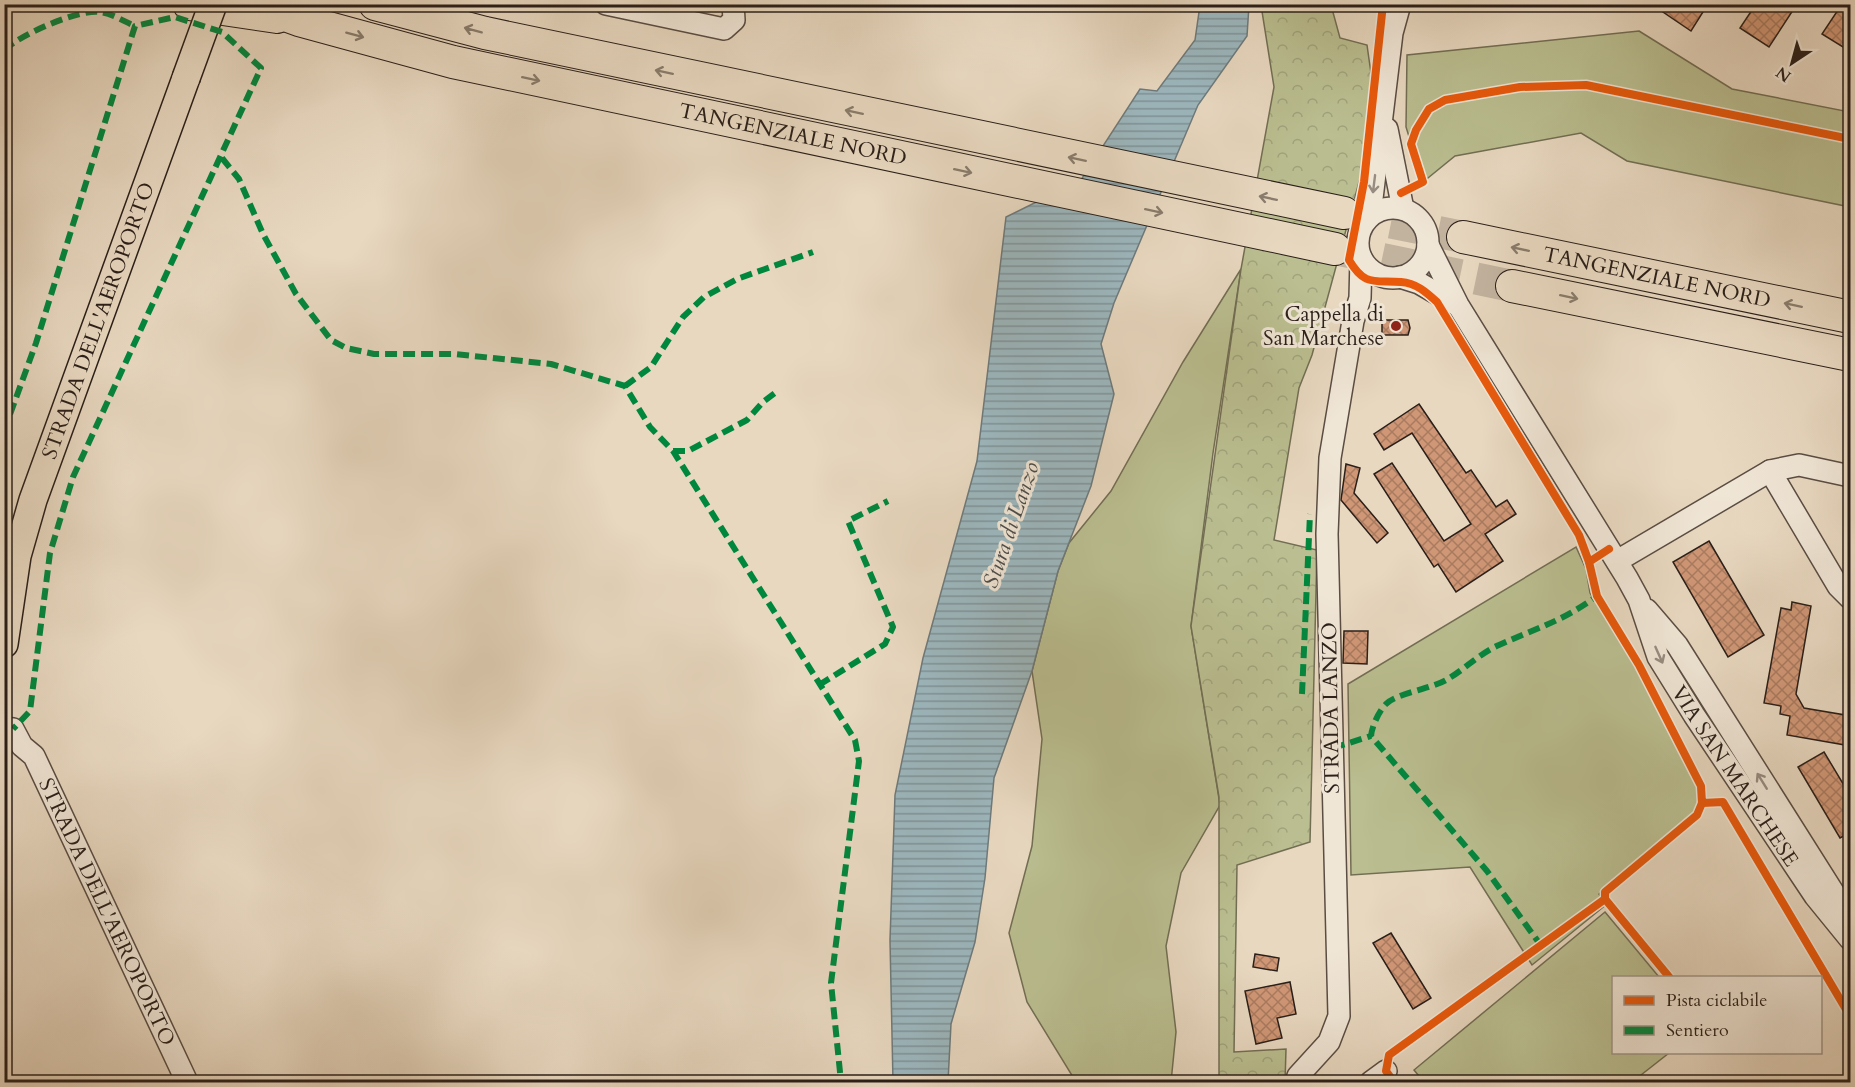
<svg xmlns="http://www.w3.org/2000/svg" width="1855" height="1087" viewBox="0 0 1855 1087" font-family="Cardo,serif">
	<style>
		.grass { fill: #babe90; stroke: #726e54; stroke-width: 1.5 }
		.forest { fill: url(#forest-crowns); stroke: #726e54; stroke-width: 1.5 }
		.water { fill: url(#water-rules); stroke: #6e7a7c; stroke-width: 1.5 }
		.building { fill: url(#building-cross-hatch); stroke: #2a1f19; stroke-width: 1.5 }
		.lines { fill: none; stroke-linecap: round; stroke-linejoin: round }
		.highway-tunnel { stroke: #c2b39f; stroke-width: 32; stroke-dasharray: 32 16; stroke-linecap: butt }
		.minor-casing { stroke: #5a4d43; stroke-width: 24 }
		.major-casing { stroke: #2a1f19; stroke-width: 30 }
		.highway-casing { stroke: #2a1f19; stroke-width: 34 }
		.minor { stroke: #f0e6d6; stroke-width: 21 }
		.major { stroke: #e8d8c0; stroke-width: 27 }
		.highway { stroke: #e8d8c0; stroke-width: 32 }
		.major-bridge-casing { stroke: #2a1f19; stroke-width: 30; stroke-linecap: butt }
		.major-bridge { stroke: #e8d8c0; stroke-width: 27 }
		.quiet { stroke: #00873e; stroke-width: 6; stroke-dasharray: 12 6; stroke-linecap: butt }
		.cycleway-casing { stroke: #f0e6d6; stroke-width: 11 }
		.cycleway { stroke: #e8590c; stroke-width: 8 }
		.oneway { stroke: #897c6c }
		.oneway2 { stroke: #978c81 }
		.poi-dot { fill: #8f2418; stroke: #f0e6d6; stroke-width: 2 }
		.labels { text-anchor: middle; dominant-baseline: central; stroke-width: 6; stroke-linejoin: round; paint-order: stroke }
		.street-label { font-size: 21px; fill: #2a1f19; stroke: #f0e6d6 }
		.poi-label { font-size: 21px; fill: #2a1f19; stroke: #f0e6d6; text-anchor: end }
		.water-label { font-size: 22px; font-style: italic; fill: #4c4d4b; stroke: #f0e6d6 }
	</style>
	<defs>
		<pattern id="forest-crowns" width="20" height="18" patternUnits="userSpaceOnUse" patternTransform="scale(1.5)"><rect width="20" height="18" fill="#babe90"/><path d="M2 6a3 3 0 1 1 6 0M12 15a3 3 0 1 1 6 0" fill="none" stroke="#a0a37c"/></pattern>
		<pattern id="water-rules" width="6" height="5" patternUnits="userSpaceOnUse" patternTransform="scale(1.5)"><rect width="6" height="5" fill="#9cb7be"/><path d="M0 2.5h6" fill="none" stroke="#7f949a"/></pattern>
		<pattern id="building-cross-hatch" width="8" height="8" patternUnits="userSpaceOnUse" patternTransform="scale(1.5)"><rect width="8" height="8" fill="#d09776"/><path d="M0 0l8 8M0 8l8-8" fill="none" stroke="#a97b60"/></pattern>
	</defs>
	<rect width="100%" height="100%" fill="#e8d8c0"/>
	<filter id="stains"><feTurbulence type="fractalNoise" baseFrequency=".00333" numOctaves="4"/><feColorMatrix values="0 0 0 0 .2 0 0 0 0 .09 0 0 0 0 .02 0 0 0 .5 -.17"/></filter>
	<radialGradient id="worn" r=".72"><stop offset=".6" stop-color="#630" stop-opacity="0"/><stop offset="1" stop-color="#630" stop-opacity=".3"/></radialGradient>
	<g class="grass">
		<polygon points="1639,31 1732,89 1850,112 1850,207 1627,161 1581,133 1455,156 1423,182 1406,127 1407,55"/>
		<polygon points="1241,269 1213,453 1191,626 1220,805 1181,873 1166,946 1176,1032 1171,1082 1076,1082 1027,1002 1009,933 1032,846 1042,739 1032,671 1058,571 1069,543 1111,491 1183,362"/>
		<polygon points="1576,547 1586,569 1590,593 1634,665 1697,786 1698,801 1695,812 1599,894 1607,904 1532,965 1470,867 1351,875 1348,684"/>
		<polygon points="1605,912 1659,977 1614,978 1614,1052 1669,1053 1632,1082 1424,1082 1414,1070"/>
	</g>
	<polygon class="forest" points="1261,5 1331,5 1340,38 1367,45 1377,116 1312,355 1299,388 1274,540 1317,550 1310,842 1237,865 1234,1052 1286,1049 1285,1082 1219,1082 1219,797 1191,626 1241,269 1274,87"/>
	<polygon class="water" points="1200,5 1249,5 1247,36 1198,105 1114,303 1101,344 1114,394 1091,486 1058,571 1032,671 994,778 985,878 975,942 951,1024 948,1082 893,1082 890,940 895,795 923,658 977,461 1006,217 1081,180 1140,89 1157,91 1195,40"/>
	<g class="building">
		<polygon points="1668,4 1708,4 1691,31 1663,12"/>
		<polygon points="1756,4 1797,4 1769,47 1740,28"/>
		<polygon points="1842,4 1851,4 1851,52 1822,34"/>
		<polygon points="1382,320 1408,320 1410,328 1408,335 1382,335"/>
		<polygon points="1419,404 1466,473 1471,470 1496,507 1507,500 1516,514 1485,534 1503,561 1456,592 1438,564 1434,567 1374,474 1392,463 1444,541 1471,524 1412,433 1384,450 1374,434"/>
		<polygon points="1346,464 1360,468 1354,493 1388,533 1377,543 1341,500"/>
		<polygon points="1709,541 1764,635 1728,657 1673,562"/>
		<polygon points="1792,602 1811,606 1796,694 1804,708 1851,716 1851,746 1787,735 1790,716 1780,714 1781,706 1764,703 1781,608 1791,610"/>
		<polygon points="1344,631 1368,631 1367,664 1343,663"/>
		<polygon points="1824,752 1851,797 1851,832 1840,838 1798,767"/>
		<polygon points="1391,933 1431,998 1413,1009 1373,943"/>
		<polygon points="1255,954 1279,958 1277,971 1253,967"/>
		<polygon points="1290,982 1296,1014 1277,1018 1282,1038 1256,1044 1245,991"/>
	</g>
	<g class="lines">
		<g class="highway-tunnel">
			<polyline points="1344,213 1463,237"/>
			<polyline points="1335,249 1512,286"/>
		</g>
		<defs>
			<g id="minor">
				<polyline points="606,4 724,29 734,20 733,4"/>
				<polyline points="1387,129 1403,209"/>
				<circle cx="1393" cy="243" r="35"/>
				<polyline points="1370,215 1392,33 1400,4"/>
				<path id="s1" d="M1428,245l30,60 169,273 12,22 19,57 36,58 121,181 35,43"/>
				<polyline points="1400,277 1419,283 1457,305"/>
				<polyline points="1770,471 1838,586 1850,598"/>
				<polyline points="1617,561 1770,471 1799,465 1850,476"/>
				<polyline points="1647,610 1677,645 1847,914"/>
				<path id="s2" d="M4,728l9,1 9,17 12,10 153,326"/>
				<polyline points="1296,1082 1298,1076 1329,1042 1339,1016 1327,534 1330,458 1353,321 1360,298 1361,258"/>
				<polyline points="1371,1082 1386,1071"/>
			</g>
			<g id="major">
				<path id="s3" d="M4,644l13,-88 16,-56 153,-422"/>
			</g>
			<g id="highway">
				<polyline points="189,4 277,17"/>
				<path id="s4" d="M255,4l44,16 154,42 882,187"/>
				<polyline points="375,4 485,33 1344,213"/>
				<path id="s5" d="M1463,237l387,80"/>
				<polyline points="1512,286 1850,355"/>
			</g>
		</defs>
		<use href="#minor" class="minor-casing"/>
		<use href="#major" class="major-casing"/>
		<use href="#highway" class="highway-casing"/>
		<use href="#minor" class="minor"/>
		<use href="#major" class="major"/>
		<use href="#highway" class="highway"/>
		<defs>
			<polyline id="major-bridge" points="186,78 213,4"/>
		</defs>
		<use href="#major-bridge" class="major-bridge-casing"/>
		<use href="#major-bridge" class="major-bridge"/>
		<g class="quiet">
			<path d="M4,50c16,-15 74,-41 96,-38 11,1 25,10 35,14"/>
			<polyline points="222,158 239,179 263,234 296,294 331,340 346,348 374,354 454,354 551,364 625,386 650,427 673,451 855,740 859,761 831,983 841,1082"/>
			<polyline points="625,386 651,367 683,317 704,297 737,279 813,252"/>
			<polyline points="4,431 36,343 135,26 175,17 222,32 261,68 73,477 50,553 30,711 13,729"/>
			<polyline points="673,451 688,451 747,420 763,402 779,390"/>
			<polyline points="4,642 5,642"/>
			<polyline points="819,685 885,644 893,627 848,521 888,501"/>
			<polyline points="1302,694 1310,514"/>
			<polyline points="1333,748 1371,736"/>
			<path d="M1542,947l-55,-76 -116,-135c1,-10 8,-25 15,-32 9,-10 44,-15 60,-24 18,-10 34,-27 53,-35 40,-18 62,-23 98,-49"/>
		</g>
		<defs>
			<g id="cycleway">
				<path d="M1383,4l-19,178 -15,78c16,27 25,20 52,22 15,1 25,10 36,20l142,233 10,27"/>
				<polyline points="1401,193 1423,182 1411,144 1416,130 1429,109 1445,100 1520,87 1586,85 1850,139"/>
				<polyline points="1609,549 1589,562 1597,596 1639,665 1701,786 1702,803 1723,802 1850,1016"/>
				<polyline points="1605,899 1605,892 1697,815 1702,803"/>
				<polyline points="1394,1082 1386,1071 1389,1055 1605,899 1670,978"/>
			</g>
		</defs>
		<use href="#cycleway" class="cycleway-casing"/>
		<use href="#cycleway" class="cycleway"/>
	</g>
	<defs><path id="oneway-shaft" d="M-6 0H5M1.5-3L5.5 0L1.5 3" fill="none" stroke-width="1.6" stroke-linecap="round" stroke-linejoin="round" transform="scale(1.5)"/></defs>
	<g class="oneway">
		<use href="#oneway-shaft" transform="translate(473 30) rotate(-165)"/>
		<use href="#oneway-shaft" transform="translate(355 35) rotate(15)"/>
		<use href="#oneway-shaft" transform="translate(664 72) rotate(-168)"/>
		<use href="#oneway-shaft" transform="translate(531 79) rotate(12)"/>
		<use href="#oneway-shaft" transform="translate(854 112) rotate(-168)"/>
		<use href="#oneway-shaft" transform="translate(1077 159) rotate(-168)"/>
		<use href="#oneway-shaft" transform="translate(963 171) rotate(12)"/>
		<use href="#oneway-shaft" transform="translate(1268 198) rotate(-168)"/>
		<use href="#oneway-shaft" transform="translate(1154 211) rotate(12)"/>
		<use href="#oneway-shaft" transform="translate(1520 249) rotate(-168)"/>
		<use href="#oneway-shaft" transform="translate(1569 297) rotate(12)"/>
		<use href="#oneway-shaft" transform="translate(1793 305) rotate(-168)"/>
	</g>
	<g class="oneway2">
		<use href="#oneway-shaft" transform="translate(1374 184) rotate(97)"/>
		<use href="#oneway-shaft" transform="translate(1659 655) rotate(66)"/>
		<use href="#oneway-shaft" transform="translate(1762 781) rotate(-122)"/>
	</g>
	<circle class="poi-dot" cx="1396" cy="326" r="6"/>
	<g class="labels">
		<g class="street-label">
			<text stroke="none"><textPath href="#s4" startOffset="554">TANGENZIALE NORD</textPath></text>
			<text stroke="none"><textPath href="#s5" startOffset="198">TANGENZIALE NORD</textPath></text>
			<text stroke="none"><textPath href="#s3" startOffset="338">STRADA DELL'AEROPORTO</textPath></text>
			<text transform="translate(1331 708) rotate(-91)">STRADA LANZO</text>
			<text stroke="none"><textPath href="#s1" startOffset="615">VIA SAN MARCHESE</textPath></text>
			<text stroke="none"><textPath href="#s2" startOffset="216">STRADA DELL'AEROPORTO</textPath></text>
		</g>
		<g class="poi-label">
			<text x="1384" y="314">Cappella di<tspan x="1384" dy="24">San Marchese</tspan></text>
		</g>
		<g class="water-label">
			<text transform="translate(1011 525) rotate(-71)">Stura di Lanzo</text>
		</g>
	</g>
	<rect width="1855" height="1087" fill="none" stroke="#e8d8c0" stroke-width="24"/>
	<rect x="6" y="6" width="1843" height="1075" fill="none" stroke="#2a1f19" stroke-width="3"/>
	<rect x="12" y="12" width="1831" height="1063" fill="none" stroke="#2a1f19" stroke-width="1.5"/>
	<rect x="1612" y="976" width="210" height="78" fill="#f0e6d6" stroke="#a1968a" stroke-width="1.5"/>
	<rect x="1624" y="996" width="30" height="9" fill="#e8590c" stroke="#a1968a" stroke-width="1.5"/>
	<text x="1666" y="1006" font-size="18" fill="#2a1f19">Pista ciclabile</text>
	<rect x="1624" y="1026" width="30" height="9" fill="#00873e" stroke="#a1968a" stroke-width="1.5"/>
	<text x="1666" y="1036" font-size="18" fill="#2a1f19">Sentiero</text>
	<g transform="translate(1792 63) rotate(216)" stroke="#f0e6d6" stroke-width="4.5" paint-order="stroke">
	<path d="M0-4.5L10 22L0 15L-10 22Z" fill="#2a1f19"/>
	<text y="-9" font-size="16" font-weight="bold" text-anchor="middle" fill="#2a1f19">N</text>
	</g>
	<rect width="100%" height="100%" filter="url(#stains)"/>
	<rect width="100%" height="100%" fill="url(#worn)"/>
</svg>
